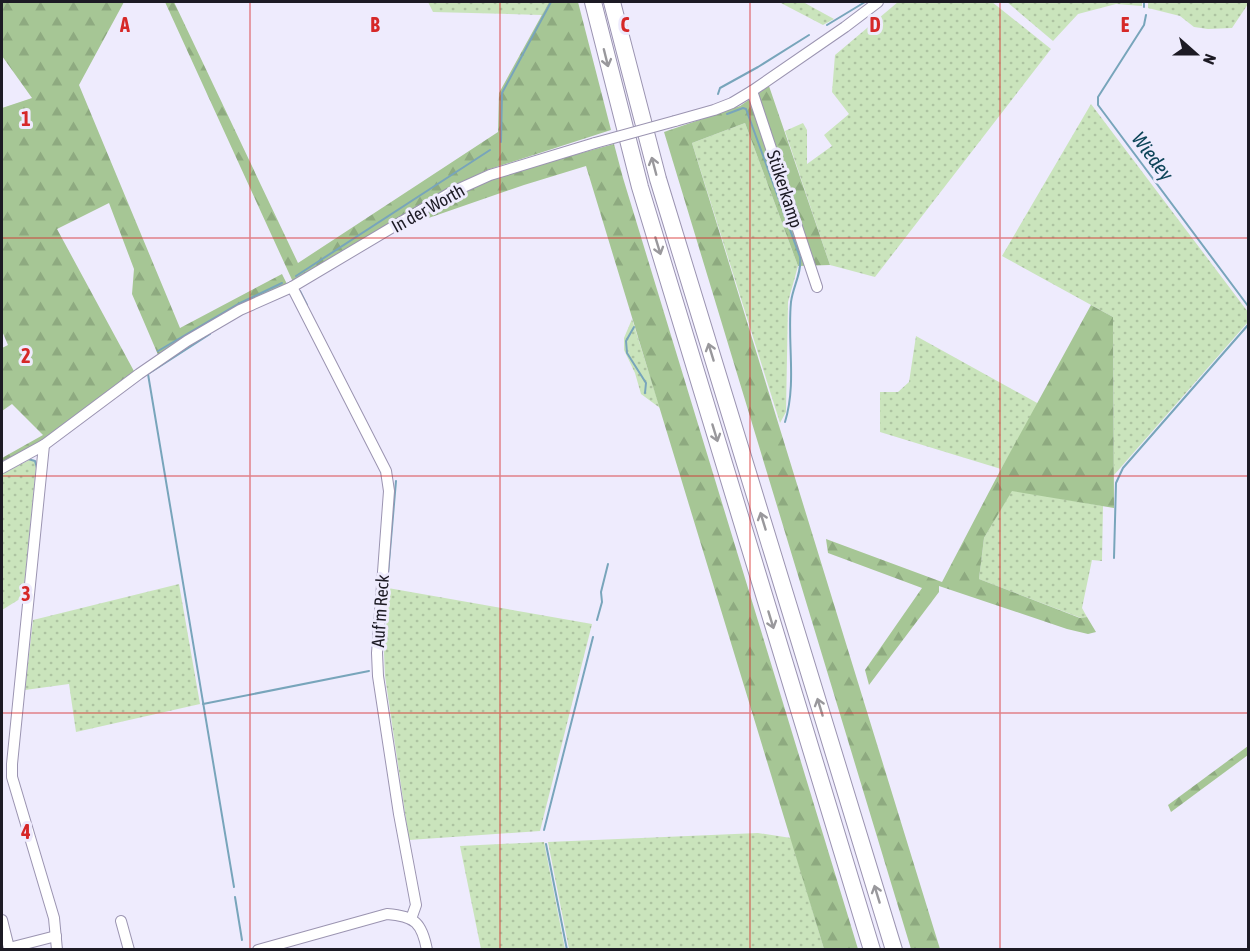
<svg xmlns="http://www.w3.org/2000/svg" width="1250" height="951" viewBox="0 0 1250 951" font-family="'Asap Condensed',sans-serif">
	<style>
		.grass { fill: url(#grass-dots) }
		.forest { fill: url(#forest-firs) }
		.lines { fill: none; stroke-linecap: round; stroke-linejoin: round }
		.stream { stroke: #78a5bb; stroke-width: 2 }
		.minor-casing { stroke: #9b94b1; stroke-width: 12 }
		.highway-casing { stroke: #9b94b1; stroke-width: 18 }
		.minor { stroke: #fff; stroke-width: 10 }
		.highway { stroke: #fff; stroke-width: 16 }
		.minor-bridge-casing { stroke: #9b94b1; stroke-width: 12; stroke-linecap: butt }
		.minor-bridge { stroke: #fff; stroke-width: 10 }
		.oneway { stroke: #99989c }
		.grid { fill: none; stroke: #d62828; stroke-width: 1.5; stroke-opacity: 0.55 }
		.labels { text-anchor: middle; dominant-baseline: central; stroke-width: 6; stroke-linejoin: round; paint-order: stroke }
		.street-label { font-size: 18px; fill: #1c1a24; stroke: #eeebfd }
		.water-label { font-size: 20px; font-style: italic; fill: #0d4559; stroke: #eeebfd }
		.grid-label { font-size: 20px; text-anchor: middle; font-weight: bold; fill: #d62828; stroke: #eeebfd; stroke-width: 6; stroke-linejoin: round; paint-order: stroke }
	</style>
	<defs>
		<pattern id="grass-dots" width="8" height="8" patternUnits="userSpaceOnUse" patternTransform="scale(1.5)"><rect width="8" height="8" fill="#cae4bc"/><path d="M2 2h.1M6 6h.1" fill="none" stroke="#adc3a1" stroke-width="1.8" stroke-linecap="round"/></pattern>
		<pattern id="forest-firs" width="22" height="20" patternUnits="userSpaceOnUse" patternTransform="scale(1.5)"><rect width="22" height="20" fill="#a6c695"/><path d="M5 1l3.5 6h-7zM16 11l3.5 6h-7z" fill="#8eaa80"/></pattern>
	</defs>
	<rect width="100%" height="100%" fill="#eeebfd"/>
	<g class="grass">
		<polygon points="428,2 549,2 542,15 433,12"/>
		<polygon points="779,2 803,2 834,19 823,25"/>
		<polygon points="898,2 992,2 1051,49 875,277 830,265 785,131 803,123 807,130 807,164 832,146 824,135 849,114 832,92 835,55"/>
		<polygon points="1007,2 1142,2 1142,6 1116,4 1078,14 1053,41"/>
		<polygon points="1148,2 1248,2 1248,4 1232,28 1208,29 1194,27 1180,16 1148,8"/>
		<polygon points="1091,104 1248,312 1248,322 1114,475 1113,317 1002,256"/>
		<polygon points="745,123 798,266 788,302 786,412 780,423 692,143"/>
		<polygon points="632,319 660,408 641,394 635,373 624,350 624,338"/>
		<polygon points="916,336 1039,404 1001,469 880,432 880,392 898,392 909,382"/>
		<polygon points="31,459 35,462 36,467 23,597 2,610 2,474"/>
		<polygon points="1012,490 1103,506 1102,561 1092,560 1082,608 1087,617 1081,618 979,579 984,538"/>
		<polygon points="179,584 200,704 76,732 69,684 25,690 33,620"/>
		<polygon points="388,588 592,624 540,831 409,840 385,676 384,653"/>
		<polygon points="758,833 791,838 824,949 569,949 548,842"/>
		<polygon points="544,842 565,949 481,949 460,846"/>
	</g>
	<g class="forest">
		<polygon points="2,2 124,2 79,85 180,328 282,274 287,284 159,357 132,294 134,269 109,203 57,229 135,373 46,439 2,465 2,458 43,435 12,404 2,411 2,348 8,345 2,331 2,108 32,98 2,56"/>
		<polygon points="165,2 174,2 298,263 498,132 499,93 549,2 578,2 611,130 487,170 448,190 293,282"/>
		<polygon points="769,86 830,265 798,266 745,123 692,143 940,949 911,949 664,132 740,106"/>
		<polygon points="614,144 623,178 858,949 824,949 586,166 524,185 417,222 415,218 452,197 490,178"/>
		<polygon points="1091,305 1113,317 1114,508 1012,491 984,538 979,579 1080,618 1087,617 1096,632 1088,634 1067,629 939,586 939,592 869,685 865,670 922,588 828,553 826,539 942,582 1001,469"/>
		<polygon points="1248,746 1248,755 1171,812 1168,805"/>
	</g>
	<g class="lines">
		<g class="stream">
			<polyline points="1144,2 1144,7"/>
			<polyline points="1146,15 1144,25 1098,97 1098,105 1248,306"/>
			<polyline points="827,25 865,2"/>
			<polyline points="718,94 720,88 758,67 809,35"/>
			<path d="M727,114l16,-6 3,1 54,148c2,16 -7,29 -9,45 -4,40 6,81 -6,120"/>
			<polyline points="501,142 502,93 551,2"/>
			<polyline points="296,276 490,150"/>
			<polyline points="300,291 307,305"/>
			<polyline points="634,327 626,341 627,353 646,383 645,393"/>
			<polyline points="210,334 148,374 234,887"/>
			<polyline points="158,351 238,304 282,283"/>
			<polyline points="28,459 35,461 37,468"/>
			<polyline points="1114,558 1116,483 1123,468 1248,325"/>
			<polyline points="388,574 396,481"/>
			<polyline points="597,620 602,602 601,592 608,564"/>
			<polyline points="203,704 369,671"/>
			<polyline points="544,830 593,637"/>
			<polyline points="546,844 567,950"/>
			<polyline points="235,897 242,940"/>
		</g>
		<defs>
			<g id="minor">
				<polyline points="752,91 817,287"/>
				<polyline points="675,121 714,110 732,103 752,91 845,27 878,2"/>
				<polyline points="292,287 386,471 389,491 377,653 378,676 399,814 416,905 411,919"/>
				<polyline points="44,445 12,764 12,777 54,918 57,950"/>
				<polyline points="2,468 44,445 139,374 187,341 240,310 292,287 450,193 490,175 595,143"/>
				<polyline points="2,920 9,948 56,936"/>
				<polyline points="121,921 129,950"/>
				<path d="M258,950l129,-36c28,2 35,9 40,36"/>
			</g>
			<g id="highway">
				<polyline points="593,2 640,187 872,950"/>
				<polyline points="612,2 658,179 894,950"/>
			</g>
		</defs>
		<use href="#minor" class="minor-casing"/>
		<use href="#highway" class="highway-casing"/>
		<use href="#minor" class="minor"/>
		<use href="#highway" class="highway"/>
		<defs>
			<polyline id="minor-bridge" points="595,143 675,121"/>
		</defs>
		<use href="#minor-bridge" class="minor-bridge-casing"/>
		<use href="#minor-bridge" class="minor-bridge"/>
	</g>
	<defs><path id="oneway-shaft" d="M-6 0H5M1.5-3L5.5 0L1.5 3" fill="none" stroke-width="1.6" stroke-linecap="round" stroke-linejoin="round" transform="scale(1.5)"/></defs>
	<g class="oneway">
		<use href="#oneway-shaft" transform="translate(606 58) rotate(76)"/>
		<use href="#oneway-shaft" transform="translate(654 166) rotate(-105)"/>
		<use href="#oneway-shaft" transform="translate(658 246) rotate(73)"/>
		<use href="#oneway-shaft" transform="translate(711 352) rotate(-107)"/>
		<use href="#oneway-shaft" transform="translate(715 433) rotate(73)"/>
		<use href="#oneway-shaft" transform="translate(763 521) rotate(-107)"/>
		<use href="#oneway-shaft" transform="translate(771 620) rotate(73)"/>
		<use href="#oneway-shaft" transform="translate(820 707) rotate(-107)"/>
		<use href="#oneway-shaft" transform="translate(877 894) rotate(-107)"/>
	</g>
	<path class="grid" d="M250,2v948M500,2v948M750,2v948M1000,2v948M2,238h1246M2,476h1246M2,713h1246"/>
	<g class="labels">
		<g class="street-label">
			<text transform="translate(785 189) rotate(72)">Stükerkamp</text>
			<text transform="translate(428 208) rotate(-29)">In der Worth</text>
			<text transform="translate(380 611) rotate(-86)">Auf'm Reck</text>
		</g>
		<g class="water-label">
			<text transform="translate(1153 156) rotate(53)">Wiedey</text>
		</g>
	</g>
	<g class="grid-label">
		<text x="125" y="32">A</text>
		<text x="375" y="32">B</text>
		<text x="625" y="32">C</text>
		<text x="875" y="32">D</text>
		<text x="1125" y="32">E</text>
		<text x="26" y="126">1</text>
		<text x="26" y="363">2</text>
		<text x="26" y="601">3</text>
		<text x="26" y="839">4</text>
	</g>
	<rect width="1250" height="951" fill="none" stroke="#1c1a24" stroke-width="6"/>
	<g transform="translate(1196 54) rotate(111)" stroke="#eeebfd" stroke-width="4.5" paint-order="stroke">
	<path d="M0-4.5L10 22L0 15L-10 22Z" fill="#1c1a24"/>
	<text y="-9" font-size="16" font-weight="bold" text-anchor="middle" fill="#1c1a24">N</text>
	</g>
</svg>
